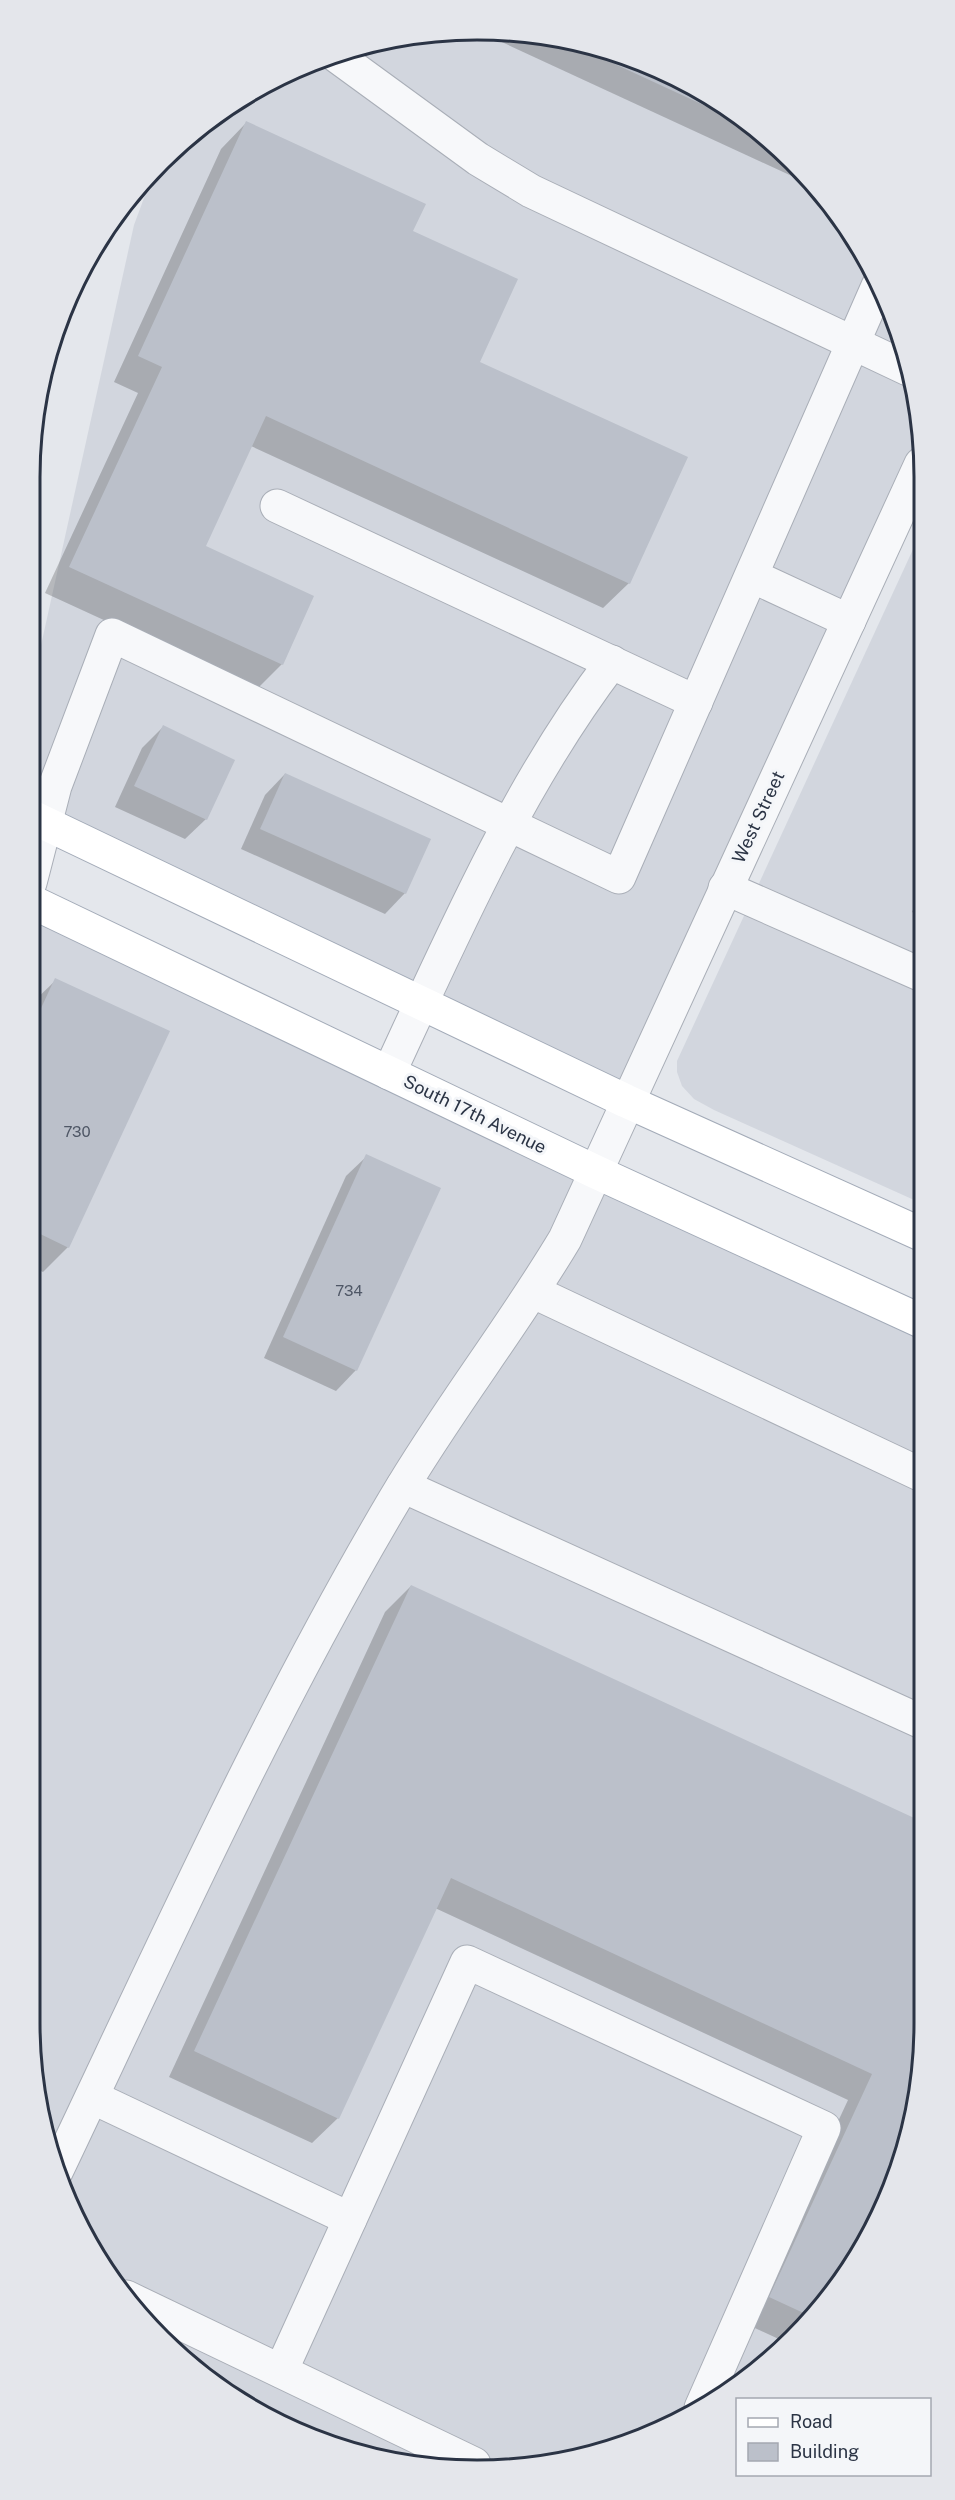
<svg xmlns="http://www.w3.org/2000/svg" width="955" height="2500" viewBox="0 0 955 2500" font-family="'Public Sans',sans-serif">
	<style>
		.built { fill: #d2d6de }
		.shadow { fill: #0003 }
		.building { fill: #bbc0ca }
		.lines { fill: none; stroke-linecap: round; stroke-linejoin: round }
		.minor-casing { stroke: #a9aeb7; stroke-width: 35 }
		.major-casing { stroke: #a3abb8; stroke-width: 35 }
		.minor { stroke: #f7f8fa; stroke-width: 33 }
		.major { stroke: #fff; stroke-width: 33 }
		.labels { text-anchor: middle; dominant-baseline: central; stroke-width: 6; stroke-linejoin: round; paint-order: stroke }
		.number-label { font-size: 15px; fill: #4f5766 }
		.street-label { font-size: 18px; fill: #2b3445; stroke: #f4f6f9 }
		.rim { fill: none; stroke: #2b3445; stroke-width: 3 }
	</style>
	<rect width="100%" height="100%" fill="#e4e7ec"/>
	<g class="built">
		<polygon points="507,31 594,45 726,105 814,183 891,306 921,419 921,463 626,1101 30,816 30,695 134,225 154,171 183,141 254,90 334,54 419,34"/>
		<polygon points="921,532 923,1204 714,1110 694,1099 682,1086 677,1072 677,1061"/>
		<polygon points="30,901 923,1322 925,2022 833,2295 726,2395 649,2436 565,2461 419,2466 334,2446 254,2410 141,2317 90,2246 54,2167 30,2022"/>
	</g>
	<g class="shadow">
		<polygon points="507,31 594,45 726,105 810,179 807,183 480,32"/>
		<polygon points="246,123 411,232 478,363 629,583 603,608 251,446 204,547 312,597 282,664 256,690 45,593 138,393 114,382 221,149"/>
		<polygon points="163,727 206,819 185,839 115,807 142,748"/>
		<polygon points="285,774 405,893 385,914 241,849 265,795"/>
		<polygon points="922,890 922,917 912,912"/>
		<polygon points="56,980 68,1247 43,1272 30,1266 30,1005"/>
		<polygon points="367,1156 356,1370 336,1391 264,1358 346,1176"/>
		<polygon points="411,1586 925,2023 833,2295 783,2341 744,2323 848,2100 435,1908 338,2118 312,2143 169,2077 385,1612"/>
	</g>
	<g class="building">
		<polygon points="565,41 594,45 726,105 749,126"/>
		<polygon points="246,121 426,204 413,231 518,279 480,362 688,457 630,584 266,416 206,546 314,596 283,665 69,567 162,367 138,356"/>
		<polygon points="163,725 235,760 207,820 134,786"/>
		<polygon points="285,773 431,839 406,894 260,829"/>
		<polygon points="55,978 170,1031 69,1248 30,1229 30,1032"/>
		<polygon points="366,1154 441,1188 357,1371 283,1337"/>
		<polygon points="411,1585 925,1823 925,2023 910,2139 879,2221 833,2295 810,2316 769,2297 872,2074 451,1878 339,2119 194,2051"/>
	</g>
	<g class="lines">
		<defs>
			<g id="minor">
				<polyline points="334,54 478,159 531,191 908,369"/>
				<polyline points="277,506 696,702"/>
				<polyline points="752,576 849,621"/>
				<polyline points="30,883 55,786 112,635 619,877 878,286"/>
				<polyline points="725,888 922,975"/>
				<path d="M389,1073c65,-140 129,-288 223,-411"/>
				<polyline points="534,1292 924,1476"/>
				<polyline points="403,1486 924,1723"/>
				<polyline points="92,2097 350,2219"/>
				<path d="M56,2172c108,-227 211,-457 339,-673 52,-89 117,-171 170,-260l356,-775"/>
				<polyline points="126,2297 474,2464"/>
				<polyline points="281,2371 467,1962 824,2128 701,2408"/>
			</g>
			<g id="major">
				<polyline points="30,816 626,1101 923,1235"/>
				<polyline points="30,901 596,1172 923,1322"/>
			</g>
		</defs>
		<use href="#minor" class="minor-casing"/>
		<use href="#major" class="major-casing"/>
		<use href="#minor" class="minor"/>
		<use href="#major" class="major"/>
	</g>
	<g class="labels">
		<g class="number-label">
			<text x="77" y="1131">730</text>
			<text x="349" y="1290">734</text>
		</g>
		<g class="street-label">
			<text transform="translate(758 817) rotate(-65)">West Street</text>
			<text transform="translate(475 1114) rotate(26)">South 17th Avenue</text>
		</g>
	</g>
	<path d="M0 0H955V2500H0ZM477 40H477A437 437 0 0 1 914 477V2023A437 437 0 0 1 477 2460H477A437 437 0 0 1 40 2023V477A437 437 0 0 1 477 40Z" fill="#e4e6eb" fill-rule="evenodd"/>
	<path class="rim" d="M477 40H477A437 437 0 0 1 914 477V2023A437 437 0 0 1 477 2460H477A437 437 0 0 1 40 2023V477A437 437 0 0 1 477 40Z"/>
	<rect x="736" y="2398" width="195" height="78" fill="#f4f6f9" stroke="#a4a8b1" stroke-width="1.5"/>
	<rect x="748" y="2418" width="30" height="9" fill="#ffffff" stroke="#a4a8b1" stroke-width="1.5"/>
	<text x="790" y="2428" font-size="18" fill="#2b3445">Road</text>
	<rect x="748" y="2443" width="30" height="18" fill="#bbc0ca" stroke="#a4a8b1" stroke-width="1.5"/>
	<text x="790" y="2458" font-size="18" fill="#2b3445">Building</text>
</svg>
